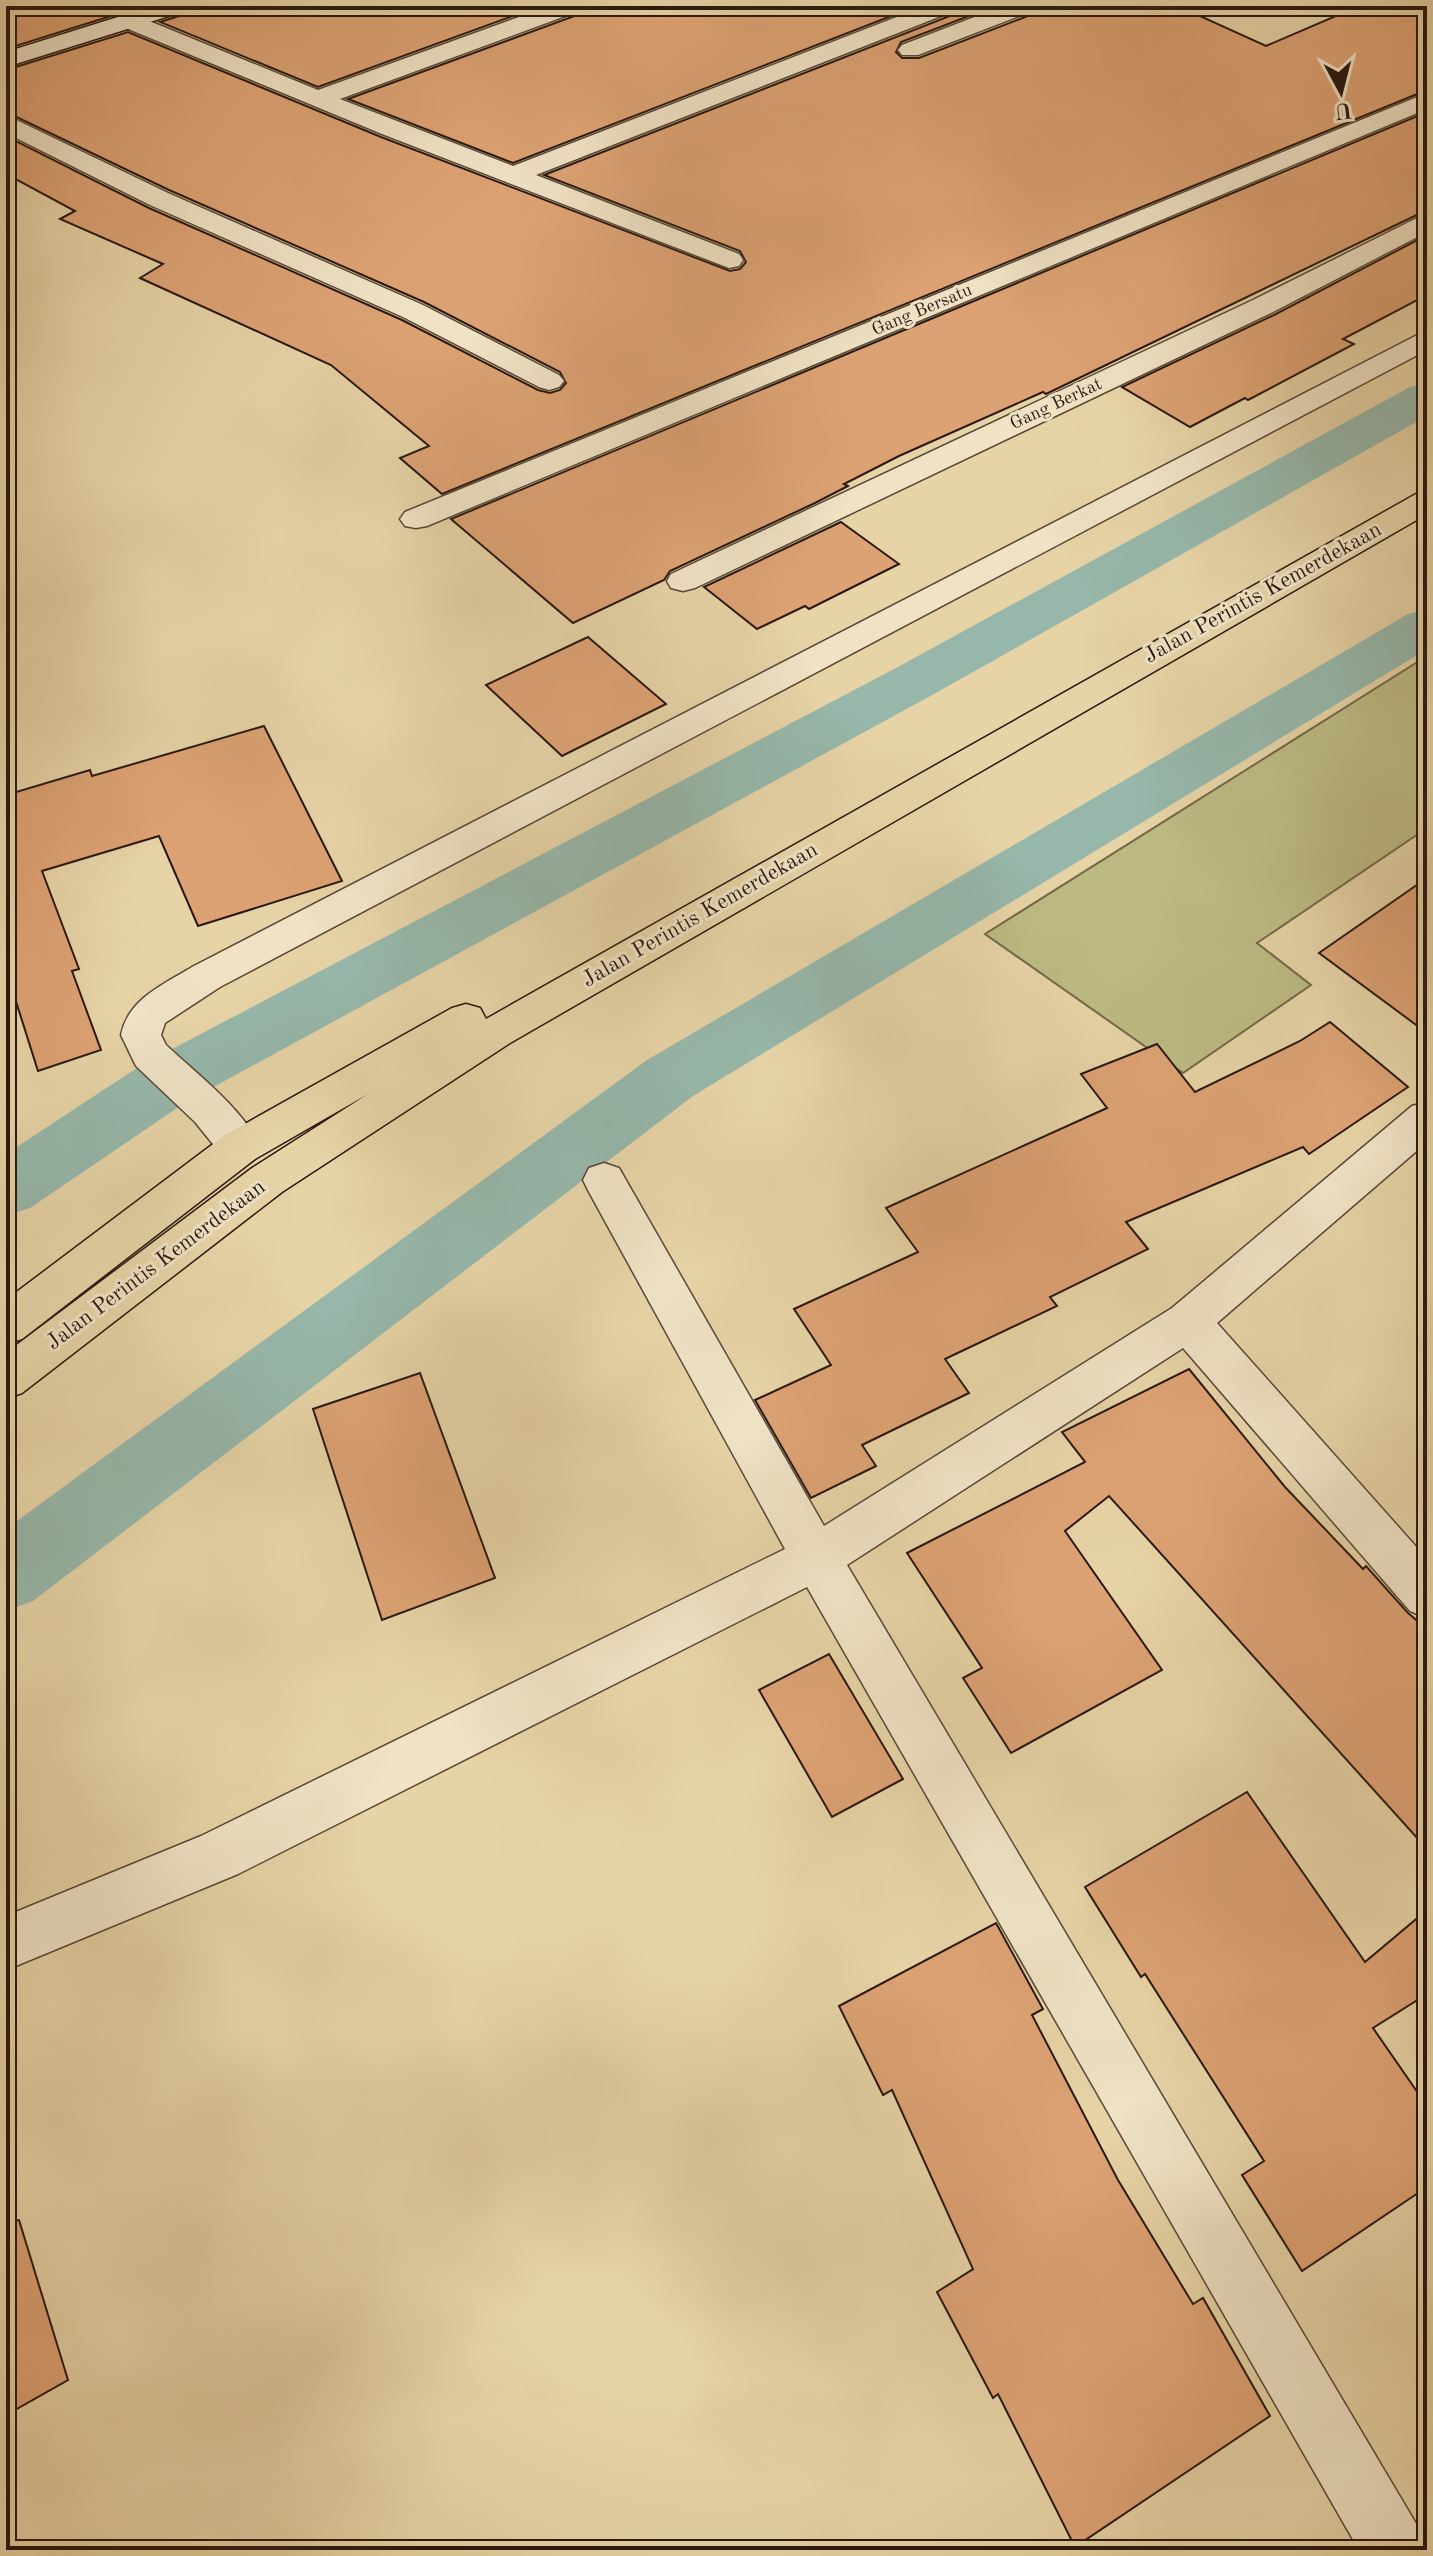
<svg xmlns="http://www.w3.org/2000/svg" width="1433" height="2556" viewBox="0 0 1433 2556" font-family="'Old Standard TT',serif">
	<style>
		.green { fill: #bcba82; stroke: #726949; stroke-width: 2 }
		.lines { fill: none; stroke-linecap: round; stroke-linejoin: round }
		.canal { fill: #96b7aa; fill-rule: evenodd }
		.building { fill: #dda274; stroke: #291810; stroke-width: 2 }
		.street-casing { stroke: #584736; stroke-width: 3 }
		.secondary-casing { stroke: #291810; stroke-width: 3 }
		.highway-casing { stroke: #291810; stroke-width: 3 }
		.street { fill: #efe2c5; fill-rule: evenodd }
		.secondary { fill: #efe2c5; fill-rule: evenodd }
		.highway { fill: #e6d3a6; fill-rule: evenodd }
		.labels { text-anchor: middle; dominant-baseline: central; stroke-width: 6; stroke-linejoin: round; paint-order: stroke }
		.far-street-label { font-size: 18px; fill: #291810; stroke: #efe2c5 }
		.street-label { font-size: 22px; fill: #291810; stroke: #efe2c5 }
	</style>
	<rect width="100%" height="100%" fill="#e6d3a6"/>
	<filter id="stains"><feTurbulence type="fractalNoise" baseFrequency=".0025" numOctaves="4"/><feColorMatrix values="0 0 0 0 .2 0 0 0 0 .09 0 0 0 0 .02 0 0 0 .5 -.17"/></filter>
	<radialGradient id="worn" r=".72"><stop offset=".6" stop-color="#630" stop-opacity="0"/><stop offset="1" stop-color="#630" stop-opacity=".3"/></radialGradient>
	<polygon class="green" points="1427,656 1427,828 1257,943 1311,985 1183,1073 985,934"/>
	<g class="lines">
		<g class="canal">
			<polygon points="1427,383 1427,416 934,694 186,1102 30,1208 6,1216 6,1154 140,1066 896,668 1410,387"/>
			<polygon points="1427,609 1427,649 693,1096 33,1601 6,1611 6,1529 647,1060 1408,614"/>
		</g>
	</g>
	<g class="building">
		<polygon points="6,6 143,6 6,49"/>
		<polygon points="192,6 540,6 318,87 160,22 186,14"/>
		<polygon points="586,6 917,6 513,163 348,99 580,14"/>
		<polygon points="961,6 995,6 901,42 896,52 902,58 919,58 1033,14 1039,6 1178,6 1266,46 1359,6 1427,6 1427,90 442,494 400,458 429,446 331,365 140,278 163,264 60,219 75,211 6,174 6,136 149,208 402,320 538,390 550,393 560,390 566,383 560,372 424,302 169,190 6,112 6,70 128,32 381,137 730,271 740,269 746,262 740,251 544,175 955,14"/>
		<polygon points="1427,112 1427,210 1046,394 1043,392 899,456 844,484 848,486 815,503 670,571 664,580 573,623 451,519"/>
		<polygon points="1427,235 1427,295 1343,339 1354,344 1248,400 1245,398 1190,427 1122,387 1274,315"/>
		<polygon points="841,522 899,564 809,609 805,606 757,629 704,587"/>
		<polygon points="588,637 666,704 562,756 486,685"/>
		<polygon points="264,726 342,881 198,926 159,836 42,871 79,969 72,971 101,1050 38,1071 6,970 6,790 12,789 13,793 90,770 92,776"/>
		<polygon points="1427,878 1427,1033 1319,953"/>
		<polygon points="1330,1022 1408,1087 1309,1154 1303,1147 1126,1222 1148,1249 1050,1297 1057,1306 945,1359 969,1393 862,1445 876,1466 811,1498 755,1400 831,1365 794,1309 918,1252 886,1208 1107,1108 1081,1074 1157,1044 1195,1092 1300,1041"/>
		<polygon points="1189,1369 1285,1487 1363,1569 1366,1566 1408,1613 1427,1629 1427,1849 1109,1496 1065,1531 1162,1670 1011,1753 963,1678 982,1668 907,1553 1085,1462 1062,1432"/>
		<polygon points="420,1373 495,1578 382,1620 313,1409"/>
		<polygon points="829,1654 903,1779 832,1817 759,1690"/>
		<polygon points="1247,1792 1365,1962 1427,1910 1427,1994 1373,2028 1427,2106 1427,2187 1302,2271 1242,2175 1264,2161 1145,1974 1141,1977 1085,1887"/>
		<polygon points="996,1923 1043,2009 1032,2015 1118,2180 1193,2304 1203,2298 1270,2416 1075,2547 998,2394 993,2398 937,2292 973,2269 892,2090 883,2095 839,2006"/>
		<polygon points="19,2220 68,2380 6,2415 6,2222"/>
	</g>
	<g class="lines">
		<defs>
			<g id="street">
				<polygon points="549,6 583,6 579,11 340,99 513,166 925,6 958,6 954,11 536,175 739,254 743,260 739,266 729,268 382,134 121,26 117,21 121,16 137,16 318,90"/>
				<polygon points="1003,6 1036,6 1032,11 918,55 902,55 898,50 902,45"/>
				<polygon points="1427,93 1427,109 427,526 416,528 405,526 400,519 405,512"/>
				<polygon points="6,115 168,193 423,305 559,375 564,381 559,387 549,390 539,387 403,317 150,205 6,133"/>
				<polygon points="1427,213 1427,232 1273,312 695,588 683,591 671,588 667,581 671,574 1253,300"/>
				<path d="M1427,330v20l-1207,637 -55,36 -4,12 5,10c33,31 74,61 95,102l-6,12 -15,5 -15,-5 -30,-37 -59,-56 -15,-31c7,-36 42,-50 71,-68z"/>
				<polygon points="1427,1102 1427,1142 1217,1323 1427,1559 1427,1618 1410,1611 1183,1348 847,1565 1418,2527 1427,2550 1359,2550 807,1587 238,1874 6,1970 6,1916 201,1836 785,1549 589,1192 583,1180 589,1168 604,1163 619,1168 824,1526 1172,1308 1412,1106"/>
			</g>
			<polygon id="secondary" points="153,6 189,6 185,11 6,67 6,52"/>
			<polygon id="highway" points="1427,492 1427,514 510,1043 282,1192 22,1393 6,1399 6,1353 252,1168 368,1094 255,1159 22,1339 6,1344 6,1300 225,1135 452,1008 466,1004 480,1008 486,1019 1416,494"/>
		</defs>
		<use href="#street" class="street-casing"/>
		<use href="#secondary" class="secondary-casing"/>
		<use href="#highway" class="highway-casing"/>
		<use href="#street" class="street"/>
		<use href="#secondary" class="secondary"/>
		<use href="#highway" class="highway"/>
	</g>
	<g class="labels">
		<g class="far-street-label">
			<text transform="translate(922 310) rotate(-23)">Gang Bersatu</text>
			<text transform="translate(1056 404) rotate(-25)">Gang Berkat</text>
		</g>
		<g class="street-label">
			<text transform="translate(1263 593) rotate(-29)">Jalan Perintis Kemerdekaan</text>
			<text transform="translate(700 915) rotate(-30)">Jalan Perintis Kemerdekaan</text>
			<text transform="translate(156 1265) rotate(-37)">Jalan Perintis Kemerdekaan</text>
		</g>
	</g>
	<rect width="1433" height="2556" fill="none" stroke="#e6d3a6" stroke-width="32"/>
	<rect x="8" y="8" width="1417" height="2540" fill="none" stroke="#291810" stroke-width="4"/>
	<rect x="16" y="16" width="1401" height="2524" fill="none" stroke="#291810" stroke-width="2"/>
	<g transform="translate(1341 92) rotate(173)" stroke="#efe2c5" stroke-width="6" paint-order="stroke">
	<path d="M0-6L14 30L0 20L-14 30Z" fill="#291810"/>
	<text y="-12" font-size="22" font-weight="bold" text-anchor="middle" fill="#291810">U</text>
	</g>
	<rect width="100%" height="100%" filter="url(#stains)"/>
	<rect width="100%" height="100%" fill="url(#worn)"/>
</svg>
